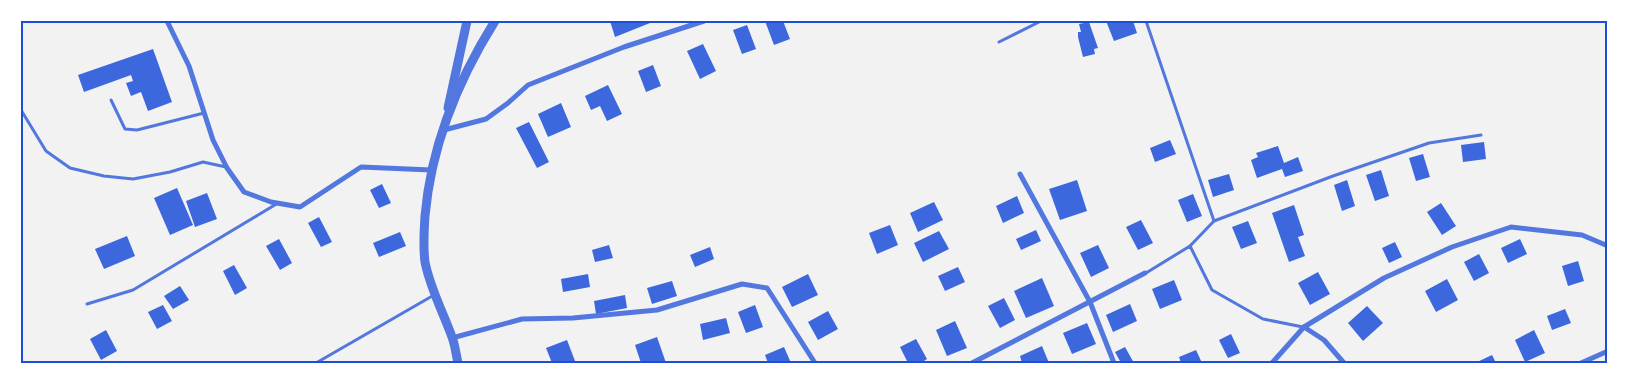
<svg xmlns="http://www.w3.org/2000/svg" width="1629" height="384" viewBox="0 0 1629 384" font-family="'DM Sans',sans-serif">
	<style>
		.building { fill: #3d67dc }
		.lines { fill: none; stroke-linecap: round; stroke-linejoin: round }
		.service { stroke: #5277de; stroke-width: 3 }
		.minor { stroke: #5277de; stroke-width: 5 }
		.tertiary { stroke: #5277de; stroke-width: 9 }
		.neatline { fill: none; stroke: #1d4ed8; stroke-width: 2 }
	</style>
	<rect width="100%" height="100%" fill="#f2f2f2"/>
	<g class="building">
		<polygon points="610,21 655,21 615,37"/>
		<polygon points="765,21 783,21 790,39 774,45"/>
		<polygon points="1106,21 1133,21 1137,33 1114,41"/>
		<polygon points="1089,22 1098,48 1094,49 1095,54 1083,57 1078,37 1078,32 1081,32 1079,24"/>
		<polygon points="747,25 756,49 742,54 733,30"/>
		<polygon points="703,44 716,71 700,79 687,51"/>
		<polygon points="153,49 172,102 148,111 141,92 131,96 126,83 133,81 131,75 84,92 78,75"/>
		<polygon points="653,65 661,86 646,92 638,71"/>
		<polygon points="608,85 622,114 607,121 600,106 591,110 585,96"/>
		<polygon points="561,103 571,127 548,137 538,114"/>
		<polygon points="529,122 549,162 537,168 516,128"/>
		<polygon points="1170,140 1176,154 1155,162 1150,148"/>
		<polygon points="1484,142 1486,159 1463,162 1461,145"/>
		<polygon points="1278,146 1284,163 1298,157 1303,171 1285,177 1282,169 1257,178 1251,160 1258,157 1256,153"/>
		<polygon points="1423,154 1430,177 1416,181 1409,158"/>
		<polygon points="1381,170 1389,196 1375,201 1366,175"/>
		<polygon points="1229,174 1234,190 1213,197 1208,180"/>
		<polygon points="1077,180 1087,211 1060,220 1049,189"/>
		<polygon points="1347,180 1355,206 1342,211 1334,185"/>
		<polygon points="382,184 391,203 379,208 370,190"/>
		<polygon points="177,188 193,225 170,235 154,198"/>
		<polygon points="207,193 217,219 195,227 186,201"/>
		<polygon points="1193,194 1202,216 1187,222 1178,200"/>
		<polygon points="1017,196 1024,213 1003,223 996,206"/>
		<polygon points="934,202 943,220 918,232 910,213"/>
		<polygon points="1441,203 1456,226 1442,235 1427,212"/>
		<polygon points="1294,205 1304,235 1298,237 1305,256 1289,262 1272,213"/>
		<polygon points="319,217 332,242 321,247 308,223"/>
		<polygon points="1141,220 1153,243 1138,250 1126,227"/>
		<polygon points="1248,221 1257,243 1241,249 1232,227"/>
		<polygon points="890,225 898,245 877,254 869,233"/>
		<polygon points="1036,230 1041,241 1021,250 1016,239"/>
		<polygon points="939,231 949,249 923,262 914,243"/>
		<polygon points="400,232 406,246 379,257 373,243"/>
		<polygon points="127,236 135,256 104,269 95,249"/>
		<polygon points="279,239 292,263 280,270 266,246"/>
		<polygon points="1520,239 1527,254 1508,263 1501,248"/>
		<polygon points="1395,242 1402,257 1389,263 1382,248"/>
		<polygon points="609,245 613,258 595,262 592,250"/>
		<polygon points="1098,245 1109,268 1091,277 1080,253"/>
		<polygon points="710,247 714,259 695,267 690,255"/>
		<polygon points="1479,254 1489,273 1474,281 1464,262"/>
		<polygon points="1578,261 1584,281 1568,286 1562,266"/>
		<polygon points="234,265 247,288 235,295 223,271"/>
		<polygon points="958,267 965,282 945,291 938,276"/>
		<polygon points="1318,272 1330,294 1310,305 1298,283"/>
		<polygon points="588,274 590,287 563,292 561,279"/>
		<polygon points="808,274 818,295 792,307 782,287"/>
		<polygon points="1042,278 1054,306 1026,318 1014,291"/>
		<polygon points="1447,279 1458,300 1436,312 1425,291"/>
		<polygon points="1174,280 1182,300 1160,309 1152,289"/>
		<polygon points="672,281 677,296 652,304 647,288"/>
		<polygon points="180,286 189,300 173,309 164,296"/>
		<polygon points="625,295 627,308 596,314 594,301"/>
		<polygon points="1004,298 1015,320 1000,328 988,306"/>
		<polygon points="1130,304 1137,321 1113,332 1106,315"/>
		<polygon points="163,305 172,321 157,329 148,312"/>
		<polygon points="755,305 763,327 746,333 738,312"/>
		<polygon points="1367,306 1383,323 1363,341 1348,323"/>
		<polygon points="1565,309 1571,323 1552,330 1547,316"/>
		<polygon points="828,311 838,329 818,340 808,322"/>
		<polygon points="726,318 730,333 703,340 700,324"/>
		<polygon points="955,321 967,348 947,356 936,330"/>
		<polygon points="1087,323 1096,344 1072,354 1063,333"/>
		<polygon points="106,330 117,351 101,360 90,339"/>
		<polygon points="1534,330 1545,353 1525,362 1515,340"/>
		<polygon points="1231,334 1240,353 1228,358 1219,340"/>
		<polygon points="657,337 666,363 641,363 635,345"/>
		<polygon points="916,339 927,359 921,363 908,363 900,347"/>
		<polygon points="567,340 575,361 571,363 552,363 546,348"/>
		<polygon points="1042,346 1049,363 1022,363 1020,356"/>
		<polygon points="784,347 791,363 768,363 765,355"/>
		<polygon points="1125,347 1134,363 1121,363 1115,352"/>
		<polygon points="1196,350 1202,363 1181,363 1179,357"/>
		<polygon points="1492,355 1496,363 1475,363"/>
	</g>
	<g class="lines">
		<g class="service">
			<polyline points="1146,21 1214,221"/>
			<polyline points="999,42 1041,21"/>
			<polyline points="111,100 125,129 137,130 204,113"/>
			<polyline points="21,110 46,151 70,168 104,176 133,179 170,172 203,162 226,167"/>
			<polyline points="1190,246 1214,221 1333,176 1429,143 1481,135"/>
			<polyline points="1146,273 1190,246 1212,290 1263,319 1303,327"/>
			<polyline points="87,304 133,290 278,203"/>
			<polyline points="316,363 434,295"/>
		</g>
		<g class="minor">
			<polyline points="167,21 189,66 213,140 227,168 244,192 271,202 300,207 361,167 431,170"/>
			<polyline points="444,130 486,119 508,103 528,85 624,47 704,21"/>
			<polyline points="1020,174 1090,302 1114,363"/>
			<polyline points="1304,327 1324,340 1344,363"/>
			<polyline points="452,338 522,319 573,318 657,310 742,284 767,288 815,363"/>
			<polyline points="972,363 1145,273"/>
			<polyline points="1272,363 1304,327 1384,278 1452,247 1511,227 1582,235 1608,246"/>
			<polyline points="1581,363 1608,351"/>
		</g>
		<g class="tertiary">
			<polyline points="448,108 467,21"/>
			<path d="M458,363c-2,-9 -3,-18 -6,-26 -9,-25 -22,-49 -27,-75 -2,-15 -1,-31 0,-46 6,-69 33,-136 70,-195"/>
		</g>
	</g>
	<rect width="1629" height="384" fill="none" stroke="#ffffff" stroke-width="45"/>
	<rect x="22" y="22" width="1584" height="340" class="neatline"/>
</svg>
